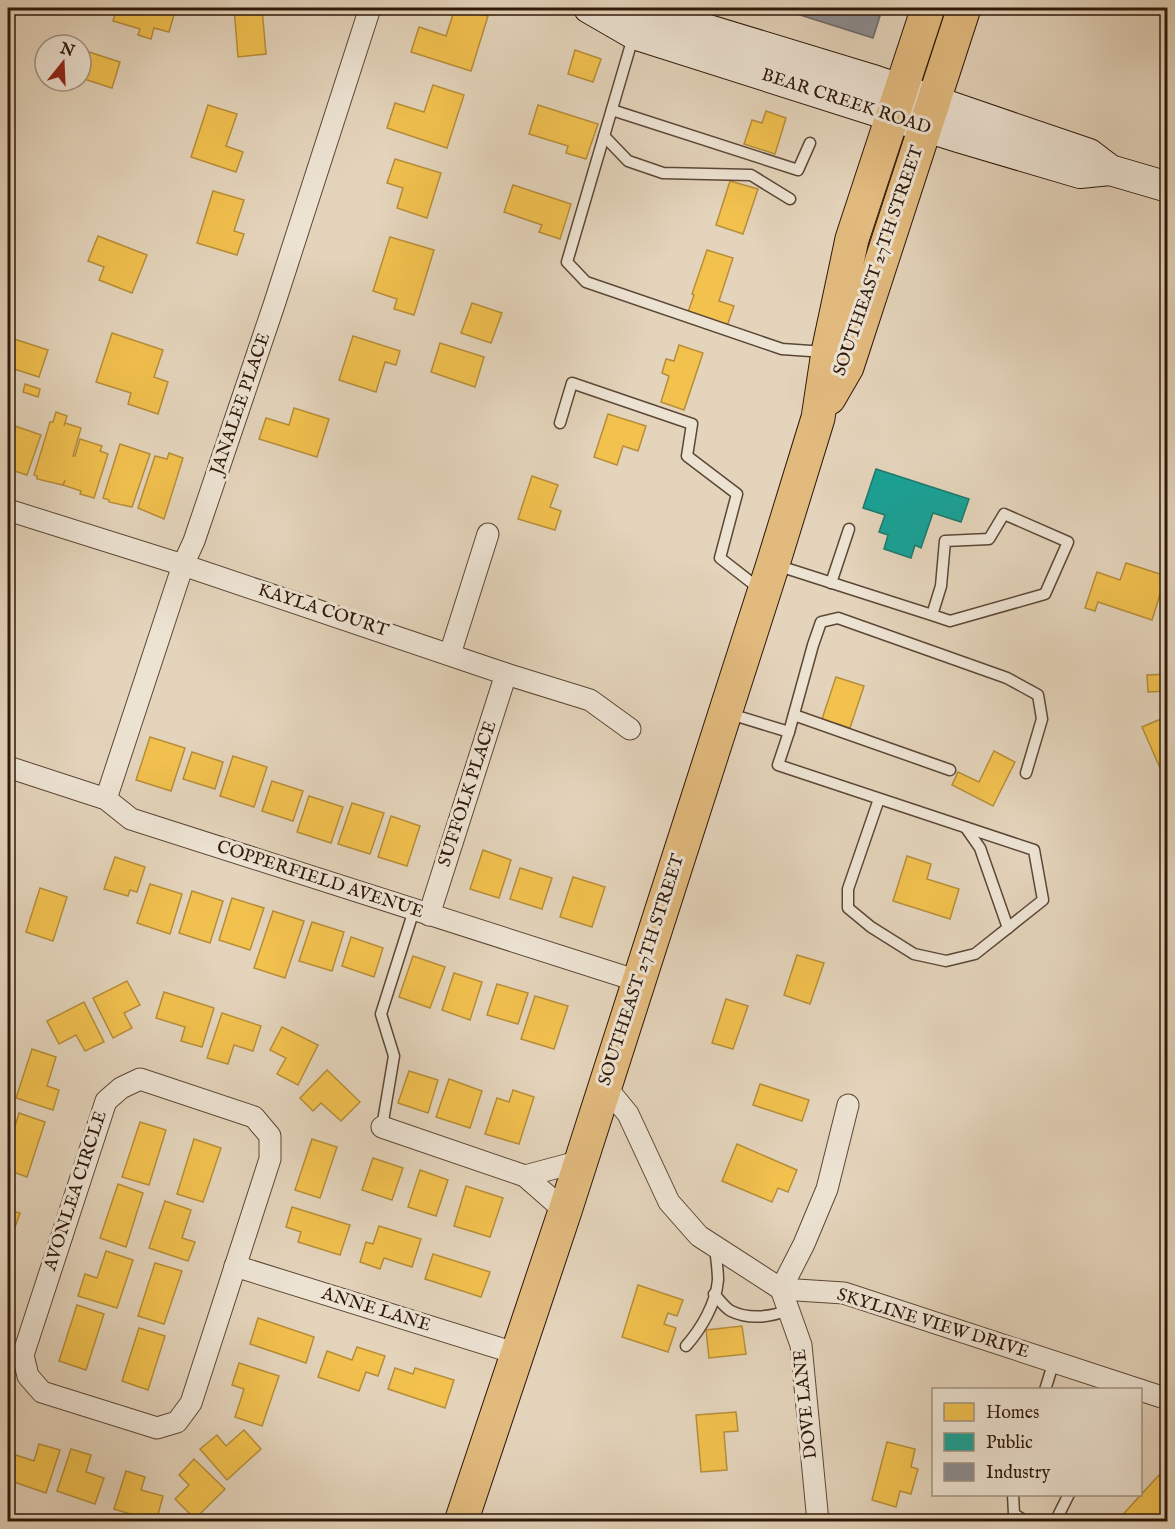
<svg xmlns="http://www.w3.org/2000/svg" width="1175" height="1529" viewBox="0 0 1175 1529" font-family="'IM FELL English',serif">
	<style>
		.homes { fill: #f2c14e; stroke: #b78e39; stroke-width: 1.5 }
		.public { fill: #17a398; stroke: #1e796d; stroke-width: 1.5 }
		.industry { fill: #8d8d92; stroke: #706a69; stroke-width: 1.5 }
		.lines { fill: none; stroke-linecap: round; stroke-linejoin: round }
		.lane-casing { stroke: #5c4736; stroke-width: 13 }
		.street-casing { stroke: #5c4736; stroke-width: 23 }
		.secondary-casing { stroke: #2e1809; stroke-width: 32 }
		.primary-casing { stroke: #2e1809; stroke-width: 35 }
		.lane { stroke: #ede3d3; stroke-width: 10 }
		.street { stroke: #ede3d3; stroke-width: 21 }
		.secondary { stroke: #ede3d3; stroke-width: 30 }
		.primary { stroke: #e2ba7e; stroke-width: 33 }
		.labels { text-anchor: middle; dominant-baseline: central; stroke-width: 6; stroke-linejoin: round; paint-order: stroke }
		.street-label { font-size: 18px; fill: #2e1809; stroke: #ede3d3 }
	</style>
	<rect width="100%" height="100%" fill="#e4d4bb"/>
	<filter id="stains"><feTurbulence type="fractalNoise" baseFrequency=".00333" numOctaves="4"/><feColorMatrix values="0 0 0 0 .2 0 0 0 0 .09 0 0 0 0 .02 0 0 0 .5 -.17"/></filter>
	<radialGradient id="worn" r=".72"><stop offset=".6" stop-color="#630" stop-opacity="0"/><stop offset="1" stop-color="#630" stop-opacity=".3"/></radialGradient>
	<g class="homes">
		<polygon points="117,8 176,8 169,32 154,28 151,39 138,35 140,29 113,21"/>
		<polygon points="234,8 262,8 266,54 238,57"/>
		<polygon points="455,8 488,16 471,71 411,52 419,27 446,36"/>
		<polygon points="575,50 601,59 593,82 568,74"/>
		<polygon points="89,52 120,62 112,88 81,78"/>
		<polygon points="433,85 464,95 447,148 387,128 395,103 424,112"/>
		<polygon points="208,105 237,114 226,146 243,152 236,172 191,157"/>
		<polygon points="538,105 598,124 586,159 566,153 568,146 529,134"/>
		<polygon points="766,111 786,118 775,154 744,144 752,120 762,123"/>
		<polygon points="395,159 441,173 427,218 397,208 403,188 387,183"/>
		<polygon points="730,181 758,189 743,234 716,225"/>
		<polygon points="513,185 571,204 560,239 539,232 542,225 504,212"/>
		<polygon points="213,191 244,200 234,231 244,234 237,255 197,243"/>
		<polygon points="98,236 147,255 132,293 99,280 104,267 88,261"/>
		<polygon points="390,237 434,250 414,315 394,309 397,299 373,291"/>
		<polygon points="707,250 733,258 719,301 734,306 726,329 687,315 694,295 692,294"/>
		<polygon points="472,303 502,313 491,343 461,333"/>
		<polygon points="112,333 163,350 154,377 168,382 158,414 128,404 131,393 96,382"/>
		<polygon points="353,336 400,351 396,365 385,362 376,392 339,380"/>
		<polygon points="8,337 48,350 39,377 8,367"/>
		<polygon points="440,343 484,357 475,387 431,372"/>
		<polygon points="679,345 703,353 684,410 661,402 669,376 662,373 666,359 674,361"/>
		<polygon points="25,384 40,389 38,397 23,392"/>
		<polygon points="294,408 329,419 317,457 259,439 266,418 289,425"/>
		<polygon points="56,412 67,416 64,426 65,423 81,428 73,456 75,456 80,439 102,446 100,451 108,454 94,498 80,494 81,491 63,485 65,480 63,485 37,479 37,476 34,475 50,422 53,422"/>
		<polygon points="608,414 646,426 638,451 623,446 617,465 594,457"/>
		<polygon points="15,426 41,435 27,475 8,469 8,436 10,430 13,431"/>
		<polygon points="120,444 150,454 132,507 109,502 109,500 103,498"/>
		<polygon points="169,453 183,458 164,519 138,508 155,456 167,459"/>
		<polygon points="532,476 558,485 550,507 561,511 555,530 518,519"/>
		<polygon points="1126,563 1166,576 1152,620 1098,602 1095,611 1085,608 1097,572 1120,580"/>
		<polygon points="1168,674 1168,691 1148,692 1147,675"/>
		<polygon points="836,677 864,686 850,728 822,719"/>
		<polygon points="1168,716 1168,786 1142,727"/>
		<polygon points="150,737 185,748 171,791 136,780"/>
		<polygon points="994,751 1015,762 993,806 952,785 958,772 979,782"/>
		<polygon points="192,752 223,762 215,789 183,779"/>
		<polygon points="233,756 267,767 254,807 220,796"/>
		<polygon points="272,781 303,791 293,821 262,811"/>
		<polygon points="309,796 343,807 331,843 297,832"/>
		<polygon points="352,803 384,813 370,854 338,844"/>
		<polygon points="391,816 420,826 407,866 378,857"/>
		<polygon points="483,850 511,860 499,898 470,889"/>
		<polygon points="907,856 931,864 927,879 959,889 950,919 893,901"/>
		<polygon points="115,857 145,867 137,892 130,890 128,896 104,889"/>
		<polygon points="520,868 552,878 542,909 510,899"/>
		<polygon points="573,877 605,887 592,927 560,917"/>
		<polygon points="150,884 182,894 170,934 137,923"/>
		<polygon points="40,888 67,897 53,941 26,932"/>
		<polygon points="192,891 223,901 210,943 179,933"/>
		<polygon points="232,898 264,908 250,950 219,940"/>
		<polygon points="273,911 304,921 285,978 254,968"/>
		<polygon points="312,922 344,932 332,971 299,961"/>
		<polygon points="351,937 383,948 374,977 342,966"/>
		<polygon points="797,955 824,963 810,1004 784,995"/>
		<polygon points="413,956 445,967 430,1008 399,997"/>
		<polygon points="454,973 482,982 470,1020 442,1010"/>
		<polygon points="127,981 140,1005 124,1013 132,1028 113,1038 93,998"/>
		<polygon points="497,984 528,993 518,1024 487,1015"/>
		<polygon points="164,992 214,1008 202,1047 181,1041 185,1027 156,1018"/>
		<polygon points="535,996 568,1006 554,1049 521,1039"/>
		<polygon points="726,999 748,1006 733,1049 712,1043"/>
		<polygon points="84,1002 104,1042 85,1051 76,1035 59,1044 47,1021"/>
		<polygon points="222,1013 261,1026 253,1051 234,1045 228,1064 207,1058"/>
		<polygon points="282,1027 318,1045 298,1085 277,1074 286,1058 270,1050"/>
		<polygon points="32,1049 56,1057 47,1086 59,1090 53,1110 16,1098"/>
		<polygon points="327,1070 360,1102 341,1121 321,1103 313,1111 300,1098"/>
		<polygon points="409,1071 438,1080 428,1113 398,1103"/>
		<polygon points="449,1079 482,1091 470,1128 436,1117"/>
		<polygon points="760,1084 809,1100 802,1121 753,1105"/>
		<polygon points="513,1090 534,1097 519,1144 485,1134 497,1098 509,1102"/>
		<polygon points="19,1113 45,1122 27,1177 8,1170 8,1149"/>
		<polygon points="140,1122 166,1130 149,1185 122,1177"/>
		<polygon points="194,1139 221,1148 203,1202 177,1194"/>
		<polygon points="312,1139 337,1147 320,1198 295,1190"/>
		<polygon points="737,1144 797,1170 788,1192 778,1188 772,1202 722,1181"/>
		<polygon points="373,1158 403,1168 392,1200 362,1190"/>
		<polygon points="420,1170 448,1180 436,1216 408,1207"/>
		<polygon points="8,1184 15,1187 8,1210 20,1213 13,1233 8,1231"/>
		<polygon points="118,1184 143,1193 126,1247 100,1238"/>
		<polygon points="466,1186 503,1198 490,1237 454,1226"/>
		<polygon points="165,1201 191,1210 182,1238 195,1242 188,1261 149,1248"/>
		<polygon points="292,1207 350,1225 340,1255 298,1242 301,1232 286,1227"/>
		<polygon points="379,1226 421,1239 412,1267 384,1258 380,1269 360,1262 366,1242 373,1244"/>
		<polygon points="106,1251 133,1260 117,1308 78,1296 85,1274 97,1278"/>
		<polygon points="433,1254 490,1272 481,1297 425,1279"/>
		<polygon points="155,1263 182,1271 164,1324 138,1316"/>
		<polygon points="638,1285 683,1300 677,1316 668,1313 664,1324 676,1328 668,1352 622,1337"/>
		<polygon points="77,1305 104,1314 86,1370 59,1361"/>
		<polygon points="258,1318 314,1337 306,1363 250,1344"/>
		<polygon points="742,1326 746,1354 709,1358 706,1330"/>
		<polygon points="139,1328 165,1336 148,1390 122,1381"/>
		<polygon points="357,1347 385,1356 378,1376 366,1372 359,1391 318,1377 327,1351 352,1360"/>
		<polygon points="239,1363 279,1376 262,1426 235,1417 244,1389 232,1385"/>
		<polygon points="395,1368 413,1374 415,1368 454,1380 445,1408 388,1389"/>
		<polygon points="736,1412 738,1431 724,1432 727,1470 701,1472 696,1415"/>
		<polygon points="244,1430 261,1449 227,1480 200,1449 217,1435 226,1446"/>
		<polygon points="887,1442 915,1449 911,1467 918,1469 911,1494 900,1491 896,1507 872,1500"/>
		<polygon points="39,1444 60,1450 46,1493 8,1480 16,1455 34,1461"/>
		<polygon points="71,1449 91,1455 86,1472 104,1478 95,1504 57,1491"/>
		<polygon points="194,1459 225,1489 195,1519 175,1499 189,1485 179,1475"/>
		<polygon points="126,1471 145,1477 141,1490 163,1496 156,1522 114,1509"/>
		<polygon points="1159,1475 1168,1483 1168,1506 1153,1522 1116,1522"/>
		<polygon points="698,1515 699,1522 672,1522 671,1516"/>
	</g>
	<polygon class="public" points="876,469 969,499 961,522 933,513 921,548 915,545 911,558 884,549 888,535 879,532 885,515 863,508"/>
	<polygon class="industry" points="778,8 855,8 880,16 873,38"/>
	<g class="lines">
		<defs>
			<g id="lane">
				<polyline points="634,34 567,262 586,282 782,349 825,352"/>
				<polyline points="612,110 798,170 810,143"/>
				<polyline points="604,136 628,161 663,173 751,175 790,199"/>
				<polyline points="560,423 572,383 692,424 687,456 737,494 720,558 761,590"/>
				<polyline points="776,565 932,615 950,621 1045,594 1068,542 1004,514 989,539 945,541 941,586 932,615"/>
				<polyline points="831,583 849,529"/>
				<polyline points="727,713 789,732 813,645 821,622 838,618 1007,678 1038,695 1042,719 1026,773"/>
				<polyline points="794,715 950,770"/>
				<path d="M789,732l-11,33c85,28 171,57 256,85l9,50 -68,54 -29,7 -32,-7 -43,-27 -23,-19v-19l31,-90"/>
				<polyline points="966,828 980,848 1008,928"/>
				<polyline points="382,1127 394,1056 381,1014 414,910"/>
				<path d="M714,1294c5,5 11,14 17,17 18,9 40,6 57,-1"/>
				<path d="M686,1346c15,-17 30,-42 32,-66 0,-11 -2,-22 -3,-33"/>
				<polyline points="1045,1390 1054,1361"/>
				<polyline points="1013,1494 1014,1514 1027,1522"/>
				<polyline points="1055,1522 1069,1494"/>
			</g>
			<g id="street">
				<polyline points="8,510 183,565 506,674 590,700 630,729"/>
				<polyline points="450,654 488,534"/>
				<polyline points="8,767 106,799 131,819 638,981"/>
				<polyline points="106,799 183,565 194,541 274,305 370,8"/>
				<polyline points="429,915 506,674"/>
				<polygon points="140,1079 254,1117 270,1136 270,1159 191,1403 177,1422 157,1428 42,1392 28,1376 23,1355 106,1101 121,1088"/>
				<polyline points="605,1086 628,1114 669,1202 699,1236 781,1289 844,1293 1140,1390"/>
				<polyline points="382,1127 525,1176 565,1211"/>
				<polyline points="525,1176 581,1161"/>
				<polyline points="235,1266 518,1354"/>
				<polyline points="1140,1390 1168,1399"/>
				<polyline points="818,1522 801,1345 781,1289 804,1244 827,1189 848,1105"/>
			</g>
			<g id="secondary">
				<polyline points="589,8 634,34 958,137 1080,173 1110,170"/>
				<polyline points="636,8 870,79 966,112 1089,154 1110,170 1168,187"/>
			</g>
			<g id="primary">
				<polyline points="829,398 847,367 964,8"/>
				<polyline points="461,1522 565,1211 773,564 818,418 828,352 852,239 928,8"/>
			</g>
		</defs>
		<use href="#lane" class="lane-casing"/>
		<use href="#street" class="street-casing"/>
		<use href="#secondary" class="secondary-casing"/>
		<use href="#primary" class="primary-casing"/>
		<use href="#lane" class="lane"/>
		<use href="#street" class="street"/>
		<use href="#secondary" class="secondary"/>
		<use href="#primary" class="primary"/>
	</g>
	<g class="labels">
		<g class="street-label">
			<text transform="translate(846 102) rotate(18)">BEAR CREEK ROAD</text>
			<text transform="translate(879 261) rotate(-71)">SOUTHEAST 27TH STREET</text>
			<text transform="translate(241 404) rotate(-71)">JANALEE PLACE</text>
			<text transform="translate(323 611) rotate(18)">KAYLA COURT</text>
			<text transform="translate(468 794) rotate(-72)">SUFFOLK PLACE</text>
			<text transform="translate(320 880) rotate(18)">COPPERFIELD AVENUE</text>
			<text transform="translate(642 970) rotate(-72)">SOUTHEAST 27TH STREET</text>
			<text transform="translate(76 1191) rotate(-72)">AVONLEA CIRCLE</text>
			<text transform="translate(376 1310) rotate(17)">ANNE LANE</text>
			<text transform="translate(933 1324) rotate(17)">SKYLINE VIEW DRIVE</text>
			<text transform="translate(806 1404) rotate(-96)">DOVE LANE</text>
		</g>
	</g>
	<rect width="1175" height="1529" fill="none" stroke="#e4d4bb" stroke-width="30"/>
	<rect x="9" y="9" width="1157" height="1511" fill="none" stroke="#2e1809" stroke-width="3"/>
	<rect x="15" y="15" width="1145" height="1499" fill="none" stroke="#2e1809" stroke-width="1.5"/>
	<rect x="932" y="1388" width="210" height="108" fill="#ede3d3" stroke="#a19282" stroke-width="1.5"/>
	<rect x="944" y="1403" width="30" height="18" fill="#f2c14e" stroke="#a19282" stroke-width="1.5"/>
	<text x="986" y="1418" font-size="18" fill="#2e1809">Homes</text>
	<rect x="944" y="1433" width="30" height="18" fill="#17a398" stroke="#a19282" stroke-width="1.5"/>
	<text x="986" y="1448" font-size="18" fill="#2e1809">Public</text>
	<rect x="944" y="1463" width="30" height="18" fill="#8d8d92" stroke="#a19282" stroke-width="1.5"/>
	<text x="986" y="1478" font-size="18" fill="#2e1809">Industry</text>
	<g transform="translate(63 63) rotate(18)"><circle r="28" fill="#ede3d3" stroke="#a19282" stroke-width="1.5"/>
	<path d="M0-4.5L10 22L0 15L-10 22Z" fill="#8f2418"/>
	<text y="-9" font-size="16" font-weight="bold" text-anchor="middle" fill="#2e1809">N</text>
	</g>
	<rect width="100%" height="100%" filter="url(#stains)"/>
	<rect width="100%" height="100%" fill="url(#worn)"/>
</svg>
